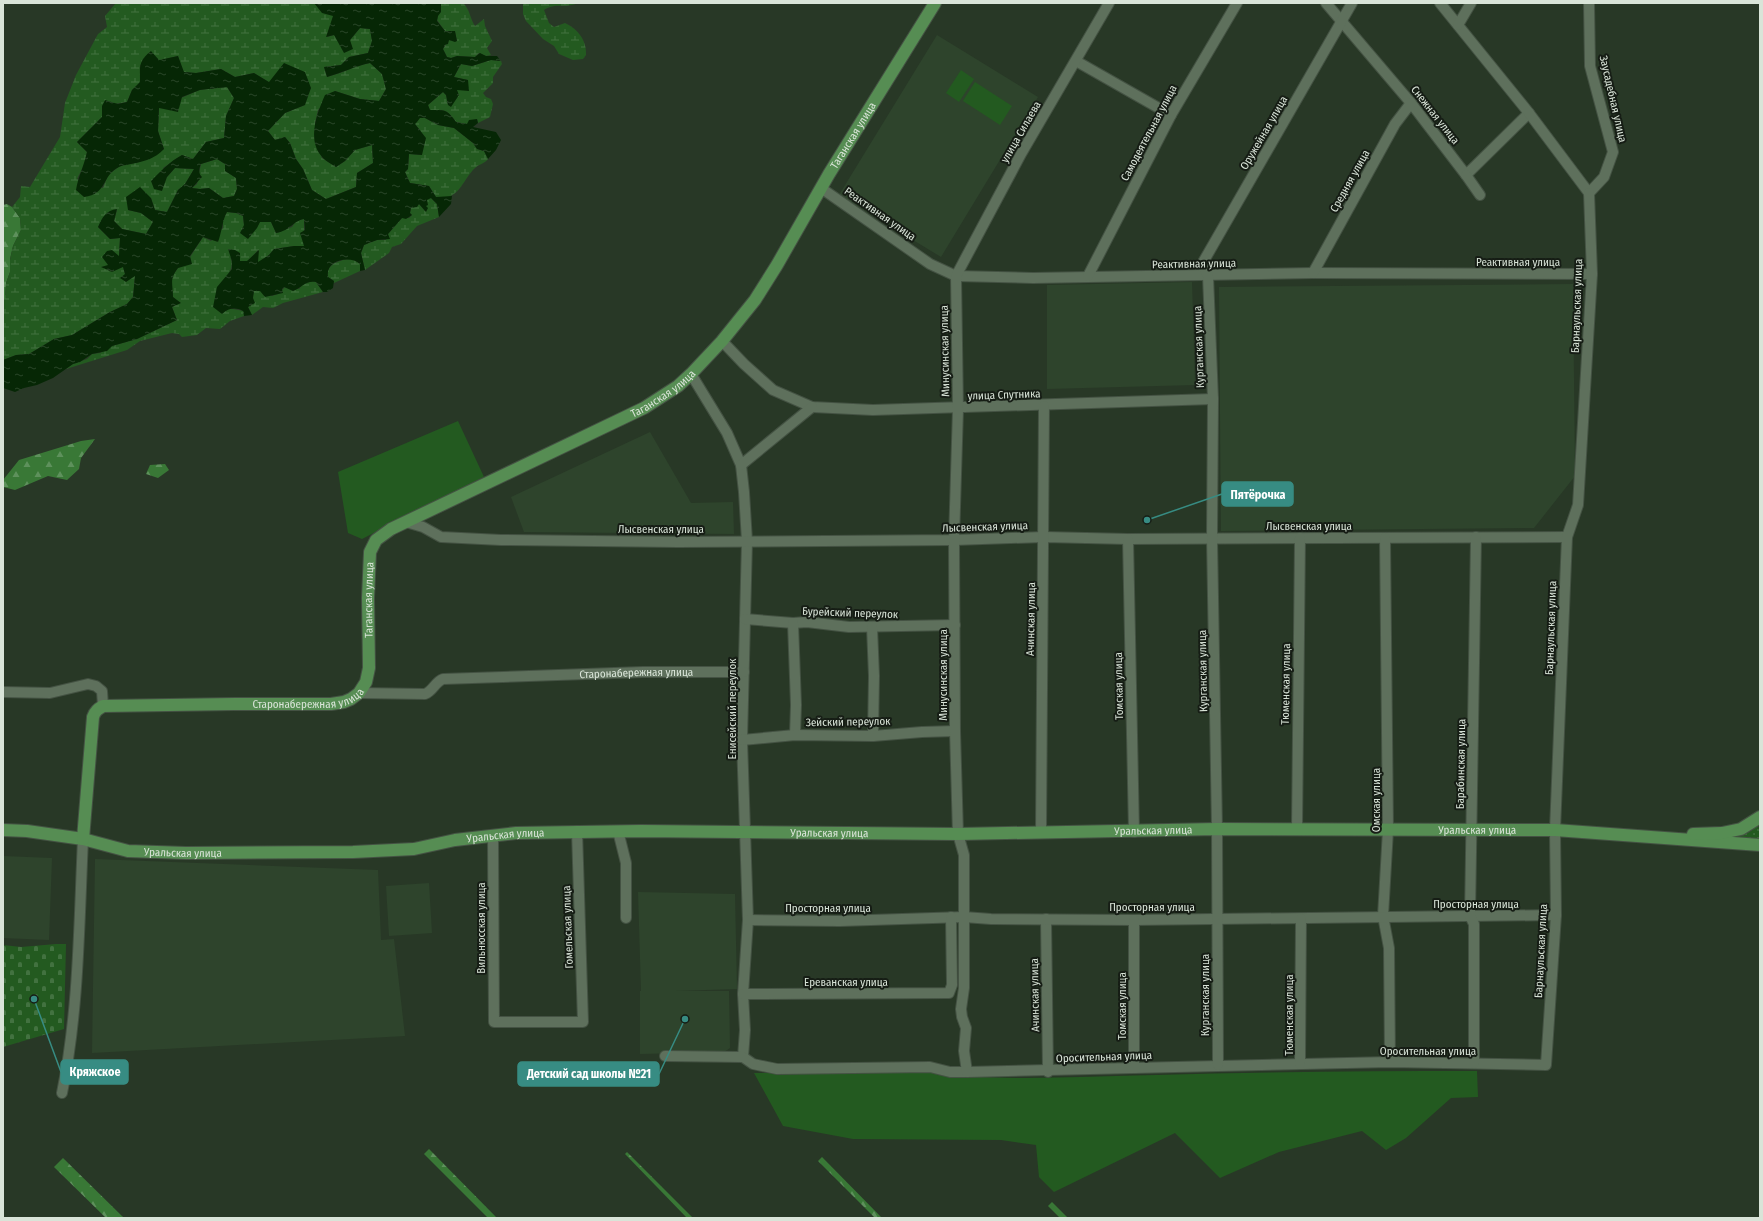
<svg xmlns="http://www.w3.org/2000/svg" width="1763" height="1221" viewBox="0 0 1763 1221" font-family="'Fira Sans Condensed',sans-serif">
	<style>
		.built { fill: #2e442c }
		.grass { fill: url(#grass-dots) }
		.forest { fill: url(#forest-firs) }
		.wetland { fill: url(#wetland-marsh) }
		.cemetery { fill: url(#cemetery-stones) }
		.garden { fill: #235a20 }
		.water { fill: url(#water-ripples); fill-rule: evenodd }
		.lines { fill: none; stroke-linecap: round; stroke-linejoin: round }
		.minor-casing { stroke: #445243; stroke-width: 12 }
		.major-casing { stroke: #445243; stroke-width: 14 }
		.minor { stroke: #5e705c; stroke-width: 10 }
		.major { stroke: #568d53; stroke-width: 12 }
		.labels { text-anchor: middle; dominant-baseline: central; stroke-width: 4; stroke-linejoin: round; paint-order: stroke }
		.street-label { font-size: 11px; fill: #d9e4d8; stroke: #161d15 }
		.leader { fill: none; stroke: #378c83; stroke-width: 1.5 }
		.callout-dot { fill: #378c83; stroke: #161d15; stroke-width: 1.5 }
		.callout { fill: #378c83; stroke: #378c83; stroke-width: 1.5 }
		.callout-label { font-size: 12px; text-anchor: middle; font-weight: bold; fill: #fff }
	</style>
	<defs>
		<pattern id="grass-dots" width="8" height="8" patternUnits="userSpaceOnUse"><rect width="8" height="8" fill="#235a20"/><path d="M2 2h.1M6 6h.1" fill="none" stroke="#427240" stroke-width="1.8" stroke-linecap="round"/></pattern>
		<pattern id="forest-firs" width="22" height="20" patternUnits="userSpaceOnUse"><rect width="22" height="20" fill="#397836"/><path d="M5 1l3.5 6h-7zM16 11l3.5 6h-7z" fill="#5e915c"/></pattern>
		<pattern id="wetland-marsh" width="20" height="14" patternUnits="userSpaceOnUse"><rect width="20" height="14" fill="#235a20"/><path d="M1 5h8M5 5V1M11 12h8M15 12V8" fill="none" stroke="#427240"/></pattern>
		<pattern id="cemetery-stones" width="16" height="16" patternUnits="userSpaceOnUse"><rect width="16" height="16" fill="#235a20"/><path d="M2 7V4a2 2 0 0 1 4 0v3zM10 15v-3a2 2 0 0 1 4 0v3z" fill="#427240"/></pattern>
		<pattern id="water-ripples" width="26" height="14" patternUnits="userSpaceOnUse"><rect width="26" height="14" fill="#062705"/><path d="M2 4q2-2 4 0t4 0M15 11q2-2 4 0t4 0" fill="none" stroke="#2a4629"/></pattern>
	</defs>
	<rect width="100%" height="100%" fill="#283826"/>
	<g class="built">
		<polygon points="937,35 1038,97 941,257 839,195"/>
		<polygon points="1192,282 1195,385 1047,389 1047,285"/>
		<polygon points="1573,284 1575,476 1534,528 1221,531 1219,287"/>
		<polygon points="650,432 691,503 733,502 734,534 524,532 511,497"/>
		<polygon points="3,856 52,858 49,940 3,938"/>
		<polygon points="95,859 378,870 381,940 394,939 405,1036 92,1053"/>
		<polygon points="429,883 432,933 389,936 386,886"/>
		<polygon points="638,892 735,894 737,989 676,991 729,991 730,1048 724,1052 640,1054 640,991 641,991"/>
	</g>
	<polygon class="grass" points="1758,821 1760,840 1729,838"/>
	<g class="forest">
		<polygon points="7,204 12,207 20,218 21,230 13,246 10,259 10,272 6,283 5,299 3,303 3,205"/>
		<polygon points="95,439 81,458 79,469 67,480 48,476 15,490 3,487 3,480 19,460 81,441"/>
		<polygon points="165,464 169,470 158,478 146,474 150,465"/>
		<polygon points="429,1149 497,1218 488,1218 424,1154"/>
		<polygon points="627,1152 693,1218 687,1218 625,1154"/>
		<polygon points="822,1157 882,1218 875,1218 818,1161"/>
		<polygon points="63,1158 124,1218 106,1218 54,1167"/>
		<polygon points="1052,1202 1068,1218 1060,1218 1048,1206"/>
	</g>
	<g class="wetland">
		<polygon points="116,3 314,3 334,16 327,37 334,35 350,40 360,28 370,29 372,41 368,53 349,57 341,65 324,67 327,77 343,72 354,67 370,63 382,74 386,89 379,101 360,99 335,91 318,110 315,123 316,144 322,158 336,167 345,161 355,150 372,145 373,163 357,173 356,187 326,199 312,190 303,169 296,159 290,143 285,137 275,140 268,131 285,113 305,105 254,73 235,77 221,69 196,73 183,72 178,56 140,65 141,82 132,90 127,102 102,106 102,117 77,142 87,152 84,165 77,179 103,188 108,175 120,166 139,162 164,149 158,131 159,108 199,90 227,87 234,98 226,116 224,138 206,142 193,159 182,155 163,168 167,177 175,168 194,169 185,184 178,190 167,212 155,210 151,198 128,210 141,213 153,222 146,234 122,229 114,221 117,210 98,227 110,239 120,238 119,256 108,266 102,266 123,267 125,274 135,275 133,297 127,304 110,312 72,335 54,339 29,354 16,355 3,360 3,303 5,299 6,283 10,272 10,260 13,246 21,230 20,218 12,207 20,197 21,186 30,187 60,137 65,103 76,75 98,34 107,27 105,16"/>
		<path d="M441,3h22c7,6 7,16 12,23l9,-7 1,7 7,15 -5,7 4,7 -5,1 -7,-3 -4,4 -18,-1 -6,2 -4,-1 -4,-8 6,-9 8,1 -2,-9 -10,-1 -8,-11z"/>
		<path d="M523,3h55c-12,6 -23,-1 -34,7l5,13 5,4 11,-4c13,6 22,18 21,32l-3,4 -10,1 -14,-6 -5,-8 -11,-7 -17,-18 -3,-7z"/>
		<path d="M491,60l10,1 1,3 -9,13v6l-10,10 3,4 5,2 2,5 -3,13 -12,6 -1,-4 -10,5 -11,-2c-9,-13 -11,-12 -26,-12l-2,-5 15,-13 3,3 2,10 9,-7v-8h6l5,-10 -14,-3 7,-13 11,2z"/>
		<path d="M419,118h6l13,7 16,3 19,15 4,6 7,2 4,8c-4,5 -9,5 -13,9 -13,12 -16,34 -39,29l-7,-11 -19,-3 -5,-11 3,-3 1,-15 13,1 -2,-25 -5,-6z"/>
		<polygon points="217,159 225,164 226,171 236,178 237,189 234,196 223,198 209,188 200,189 192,188 197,184 201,164"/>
		<polygon points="431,198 437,204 439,217 417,226 401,244 392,247 389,253 365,270 361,253 364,245 377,240 386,240 388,234 402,218 409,218 412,215 410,213 411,208 419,204 425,211 427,199"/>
		<path d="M227,212l9,1 7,3 1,9 9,7 7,-10h11l5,11 16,-6 4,-6 8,-2v28l-10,-1 -20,3 -5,6 -11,8v-13l-10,11h-8l-10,-4c6,11 -5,23 -13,31l10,21h6l11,2v5l-14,5 -10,8 -14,-1 -9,7 -15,2 -3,-3 -7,-1 -32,8 -13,9 -61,19 7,-5 14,-5 5,-5 8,-1 12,-7 25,-7 40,-19 -5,-13 8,-4 -7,-6 -2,-14 2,-8 5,-7 7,-3 18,-28 8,4 12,-13v-10z"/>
		<path d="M353,259l7,5v7l-26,12v-2l-6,-4c-3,-14 15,-18 25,-18z"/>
		<polygon points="312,281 316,282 323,292 283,303 273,308 263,307 252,315 248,307 251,305 254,291 260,290 272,296 278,294 285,287 299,289 303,284"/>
	</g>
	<polygon class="cemetery" points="56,944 66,944 64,1029 3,1047 3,945 21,947"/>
	<g class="garden">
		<polygon points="961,70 974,79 959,102 946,93"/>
		<polygon points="975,82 1012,106 1000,125 963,101"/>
		<polygon points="458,421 484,477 362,539 348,533 338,472"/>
		<path d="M919,1071c79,12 159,5 238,4 107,-3 214,-4 320,-4l1,26 -27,1 -45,40 -20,12 -24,-19 -83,21 -59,26 -45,-45 -121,59 -15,-15 -3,-32 -35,-5 -148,-1 -70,-13 -29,-53z"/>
	</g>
	<path class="water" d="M314,3h127v9l-3,4 -1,5 8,10h10l2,10 -2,1 -6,-2 -1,4 -3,1 -2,4 4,8 4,1 6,-2 18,1 5,-4 6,3h11l4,5 -10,-1 -19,6 -11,-2 -7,13 14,3 1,11 -12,-1 2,5 -8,12 -3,-2 -2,-10 -3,-3 -15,13 2,5c15,0 17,-1 26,12l11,2 2,-4 8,-1 1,4 -5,4 23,5 5,8 -5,10 -8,9 -4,-8 -7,-2 -4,-6 -19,-15 -16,-3 -13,-7h-5l-3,4 -2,2 11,14 -4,17 -13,-1 -1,15 -3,3 5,11 19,3 7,11 16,-1 -1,8 -12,13 -2,-13 -6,-6 -4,2 1,5 -2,1 2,2 -2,4 -7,-8 -2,3 -6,1 -1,5 2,2 -6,4 -4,-1 -14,16 2,5 -13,1 -13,5 -3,8 4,17 -5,1v-7c-10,-9 -35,-4 -32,13l6,4 -1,7 -6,4h-4l-7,-10c-10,-2 -15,6 -23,9l-9,-4 -2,2 1,4 -18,4 -5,-6h-6l-1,7 2,5 -7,4 4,8 -8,1 -1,-5c-8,-4 -14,-3 -21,3l-9,-7 4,-20 15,-18v-8l-4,-12 7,1 5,3v8h7l12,-11 -1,12 11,-7 5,-6 20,-3h10l-4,-13 5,-3 -1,-11c-13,3 -12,11 -28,14l-5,-11h-11l-3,6 -9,11 -8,-6 4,-8 -1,-9 -7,-3 -9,-1c-5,9 -5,20 -9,30l-15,-5 -13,19 2,8 -14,4c-9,12 -5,15 -5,29l8,6 -9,4 5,13 -40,19 -25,7 -5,5 -15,3 -12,8 -7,2 -20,14 -16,7 -13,3 -9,4 -12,-4v-28l13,-5 13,-1 25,-15 18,-4 38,-23 17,-8 6,-7 2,-21 -9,6 -6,-4 5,-4 -2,-7 -11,5 -11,-5 7,-2 -6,-8 5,-6 5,-1 7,6 1,-18 -10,1 -12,-12c4,-9 8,-17 19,-18l-3,12 8,8 24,5 7,-12 -12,-9 -13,-3 -2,-13 14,-10 11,11 4,12 12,2 11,-22 7,-6 9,-15 -19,-1 -8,9 -5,14 -8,-2 -3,-8c10,-10 18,-19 31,-26l11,4 13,-17 18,-4 2,-22 8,-18 -7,-11 -27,3 -18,7 -4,15 -19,-4 -1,23 6,18c-10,10 -18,12 -33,15 -3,1 -8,1 -12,3 -18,9 -11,27 -35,30l-8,-7c2,-13 8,-24 11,-38l-10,-10 25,-25v-11l3,-6 13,4 9,-2 5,-12 8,-8c0,-15 -2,-21 11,-31l8,9 19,-4 6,16 12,1 25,-4 14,8 19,-4 15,9 15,-19 21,9 6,16 -6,17 -20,8 -17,18 7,9 10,-3 5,6 6,16 7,10 9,21 14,9 30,-12 1,-14 16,-10 -1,-18 -17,5 -10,11 -9,6c-4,-3 -9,-5 -13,-9 -17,-17 -6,-45 2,-63l10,-4 25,8 19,2 7,-12 -4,-15 -12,-11c-15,3 -28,10 -43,14l-3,-10 17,-2 8,-8 19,-4 4,-12 -2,-12 -10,-1 -10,12 3,9 -9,4 -10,-18 -8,2 7,-21 -11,-3zM217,159l8,5v7l11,7 1,11 -3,7 -11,2 -14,-10 -9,1 -8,-1 10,-11c-4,-4 -3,-8 -1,-13z"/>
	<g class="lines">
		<defs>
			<g id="minor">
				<polyline points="1326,3 1411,103 1466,175 1529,113"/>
				<polyline points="1440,3 1529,113 1589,193"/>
				<polyline points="1589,3 1590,66 1613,152 1604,177 1589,193"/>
				<polyline points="1458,25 1471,3"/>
				<polyline points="1076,61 1171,115"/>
				<polyline points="1466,175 1480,195"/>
				<polyline points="821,188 930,264 956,276 1033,278 1313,273 1592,274"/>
				<polyline points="1313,273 1395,124 1411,103"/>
				<polyline points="1088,276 1171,115 1237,3"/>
				<polyline points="722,341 744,364 773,390 812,407 873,410 1213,399"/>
				<polyline points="691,374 727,433 741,465 744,492 747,541 742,740 748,920 743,994 745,1030 743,1057"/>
				<polyline points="741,465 812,407"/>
				<polyline points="406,522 423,527 441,537 501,540 678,542 954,540 1044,537 1128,539 1567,537"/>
				<polyline points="1385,538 1388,830 1383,916 1389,948 1390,1062"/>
				<polyline points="1128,539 1134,832"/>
				<polyline points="745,619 793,623 807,622 849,627 955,625"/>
				<polyline points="793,623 796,705 795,735"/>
				<polyline points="872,627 874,676 873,736"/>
				<polyline points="3,692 50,693 88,684 96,686 102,691 103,706"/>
				<path id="s1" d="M359,693l66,1c8,-3 10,-12 18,-15l200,-7h101"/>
				<polyline points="742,740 795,735 873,736 922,732 955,731"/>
				<polyline points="1297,830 1300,538"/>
				<polyline points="618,831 626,863 626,918"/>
				<polyline points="1041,833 1044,406"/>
				<polyline points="493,835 494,1022 583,1022 577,831"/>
				<polyline points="1046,919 1048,1072"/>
				<polyline points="748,920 840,921 964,917 991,919 1134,920 1556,915"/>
				<polyline points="1134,920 1134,1068"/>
				<polyline points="743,994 949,993 952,985 951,917"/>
				<polyline points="665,1056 743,1057 753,1064 777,1069 930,1067 950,1072 967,1072 1390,1062 1546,1065 1556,915 1555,830 1567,537 1578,505 1592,274 1589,193"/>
				<polyline points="1474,1063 1474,924 1470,916 1476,537"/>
				<polyline points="1300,1064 1301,919"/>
				<polyline points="1218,1065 1217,829 1212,538 1213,399 1208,276 1202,264 1352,3"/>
				<polyline points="967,1072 964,1051 966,1028 962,1017 961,1009 964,988 964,855 958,834 955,731 954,540 958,409 956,276 1021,154 1109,3"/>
				<path d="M62,1093c17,-83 17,-169 21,-254"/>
			</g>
			<g id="major">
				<path id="s2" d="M3,830l24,1 56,8 45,12 58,2 167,-1 61,-3 41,-9 61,-7 125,-2 317,3 259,-5 338,1 205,15"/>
				<polyline points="1693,834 1722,833 1741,829 1760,817"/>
				<path id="s3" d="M83,839l10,-122c2,-6 5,-8 10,-11l131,-2h97l13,-2 7,-3 8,-6 7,-11 3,-14 -1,-70 2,-46 6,-12 15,-11 253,-121 34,-22 13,-12 31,-33 33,-41 22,-35 52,-91 106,-171"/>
			</g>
		</defs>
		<use href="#minor" class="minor-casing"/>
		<use href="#major" class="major-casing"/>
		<use href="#minor" class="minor"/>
		<use href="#major" class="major"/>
	</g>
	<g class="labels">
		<g class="street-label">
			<text transform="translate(1613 99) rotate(77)">Заусадебная улица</text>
			<text transform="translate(1435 115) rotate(52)">Снежная улица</text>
			<text transform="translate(1021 132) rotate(-60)">улица Силаева</text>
			<text transform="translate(1149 133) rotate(-62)">Самодеятельная улица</text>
			<text transform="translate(1264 133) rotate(-60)">Оружейная улица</text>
			<text stroke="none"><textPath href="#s3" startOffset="1200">Таганская улица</textPath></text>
			<text transform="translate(1350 181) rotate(-61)">Средняя улица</text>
			<text transform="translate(880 214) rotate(35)">Реактивная улица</text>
			<text x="1518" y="262">Реактивная улица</text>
			<text transform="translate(1194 264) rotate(-1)">Реактивная улица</text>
			<text transform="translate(1577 306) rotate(-88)">Барнаульская улица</text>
			<text transform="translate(1199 347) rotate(-92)">Курганская улица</text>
			<text transform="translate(945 351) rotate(-91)">Минусинская улица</text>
			<text stroke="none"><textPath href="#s3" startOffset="876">Таганская улица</textPath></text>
			<text transform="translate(1004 395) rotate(-2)">улица Спутника</text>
			<text x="1309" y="526">Лысвенская улица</text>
			<text transform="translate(985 527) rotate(-2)">Лысвенская улица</text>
			<text x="661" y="529">Лысвенская улица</text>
			<text stroke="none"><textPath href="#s3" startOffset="492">Таганская улица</textPath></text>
			<text transform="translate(850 613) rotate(2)">Бурейский переулок</text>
			<text transform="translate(1031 619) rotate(-89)">Ачинская улица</text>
			<text transform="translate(1551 628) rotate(-88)">Барнаульская улица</text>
			<text transform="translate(1203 671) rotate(-91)">Курганская улица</text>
			<text stroke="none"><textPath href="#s1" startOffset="283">Старонабережная улица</textPath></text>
			<text transform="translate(943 675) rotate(-90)">Минусинская улица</text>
			<text transform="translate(1286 684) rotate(-89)">Тюменская улица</text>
			<text transform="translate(1119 686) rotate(-91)">Томская улица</text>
			<text stroke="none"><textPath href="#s3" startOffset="344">Старонабережная улица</textPath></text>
			<text transform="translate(732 709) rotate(-90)">Енисейский переулок</text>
			<text transform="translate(848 722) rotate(-1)">Зейский переулок</text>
			<text transform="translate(1461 764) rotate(-89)">Барабинская улица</text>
			<text transform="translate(1376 800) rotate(-90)">Омская улица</text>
			<text stroke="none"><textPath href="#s2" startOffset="1478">Уральская улица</textPath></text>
			<text stroke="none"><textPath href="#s2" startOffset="1154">Уральская улица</textPath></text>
			<text stroke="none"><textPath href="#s2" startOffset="830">Уральская улица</textPath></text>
			<text stroke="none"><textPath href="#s2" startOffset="506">Уральская улица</textPath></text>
			<text stroke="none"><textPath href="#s2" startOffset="182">Уральская улица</textPath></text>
			<text x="1476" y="904">Просторная улица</text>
			<text x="1152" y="907">Просторная улица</text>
			<text x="828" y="908">Просторная улица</text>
			<text transform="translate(568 927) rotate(-92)">Гомельская улица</text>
			<text transform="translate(481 928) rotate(-90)">Вильнюсская улица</text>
			<text transform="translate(1541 951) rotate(-87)">Барнаульская улица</text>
			<text x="846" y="982">Ереванская улица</text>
			<text transform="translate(1035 995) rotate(-91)">Ачинская улица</text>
			<text transform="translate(1205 995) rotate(-90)">Курганская улица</text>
			<text transform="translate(1122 1006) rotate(-90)">Томская улица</text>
			<text transform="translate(1289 1015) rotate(-90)">Тюменская улица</text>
			<text x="1428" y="1051">Оросительная улица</text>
			<text transform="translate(1104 1057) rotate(-2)">Оросительная улица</text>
		</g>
	</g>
	<path class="leader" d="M1147 520L1222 494M34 999L61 1072M685 1019L659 1074"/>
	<g class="callout-dot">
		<circle cx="1147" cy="520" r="4"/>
		<circle cx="34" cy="999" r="4"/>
		<circle cx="685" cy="1019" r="4"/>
	</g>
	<g class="callout">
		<rect x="1222" y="482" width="71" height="24" rx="4"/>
		<rect x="61" y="1060" width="67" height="24" rx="4"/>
		<rect x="518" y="1062" width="141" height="24" rx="4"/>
	</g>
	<g class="callout-label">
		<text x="1258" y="499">Пятёрочка</text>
		<text x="95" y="1076">Кряжское</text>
		<text x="589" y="1078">Детский сад школы №21</text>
	</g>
	<rect width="1763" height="1221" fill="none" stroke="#d9e4d8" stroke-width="8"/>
</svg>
